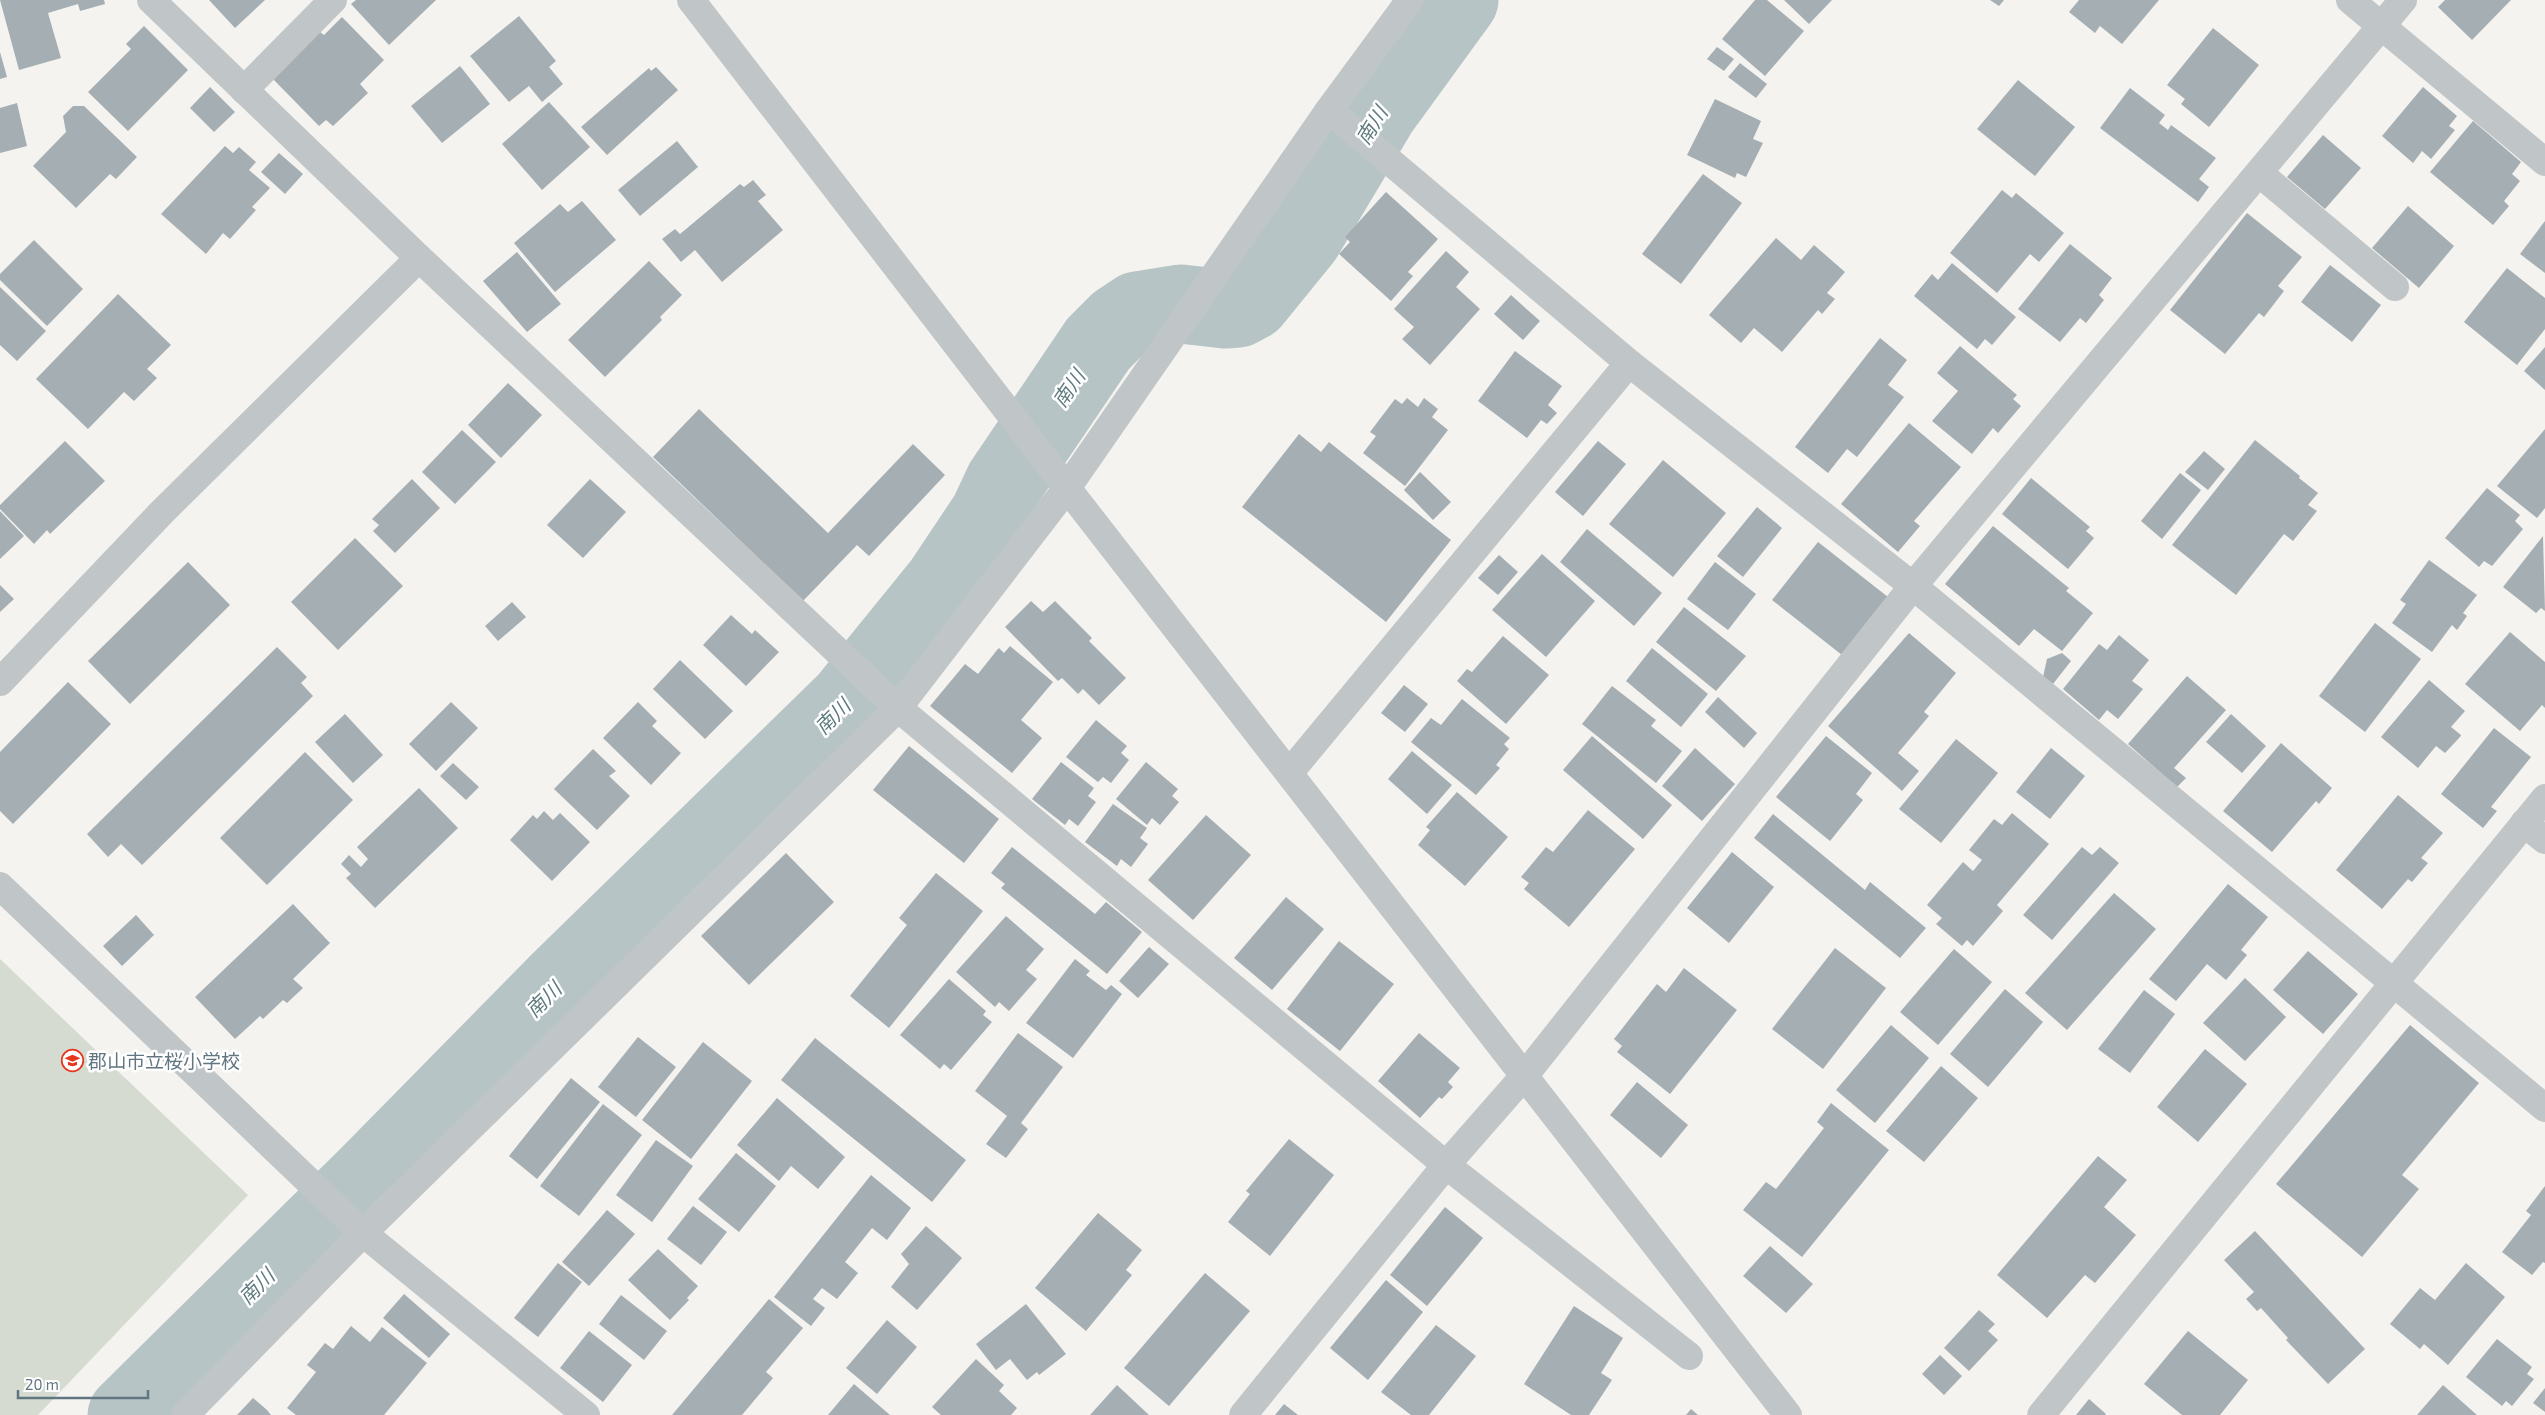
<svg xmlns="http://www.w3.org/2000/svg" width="2545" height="1415" viewBox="0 0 2545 1415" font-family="'Exo 2','Noto Sans JP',sans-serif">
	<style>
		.green { fill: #d5dbd0 }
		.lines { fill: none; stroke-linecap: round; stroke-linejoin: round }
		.river { stroke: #b6c4c6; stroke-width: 79 }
		.building { fill: #a5afb3 }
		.minor { stroke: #c0c5c7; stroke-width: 28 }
		.tertiary { stroke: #c0c5c7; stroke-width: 28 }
		.labels { text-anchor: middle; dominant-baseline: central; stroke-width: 5; stroke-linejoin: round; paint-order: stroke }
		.poi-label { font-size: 19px; fill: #627681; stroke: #fff; text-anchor: start }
		.water-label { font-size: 20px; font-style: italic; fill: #5e7a7f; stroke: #fff }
	</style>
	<rect width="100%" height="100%" fill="#f4f3ef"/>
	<polygon class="green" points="0,959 248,1195 38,1415 0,1415"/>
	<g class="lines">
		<polyline class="river" points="127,1415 370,1175 561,981 848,701 943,584 989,515 1004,483 1098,344 1119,323 1137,311 1181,304 1225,309 1238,308 1251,301 1303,237 1379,110 1459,0"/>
	</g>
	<g class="building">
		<polygon points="0,0 104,0 105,4 80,11 78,4 48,13 61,58 19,70"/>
		<polygon points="209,0 265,0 235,28"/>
		<polygon points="356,0 436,0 389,45 351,4"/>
		<polygon points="1755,0 1767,0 1804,31 1765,76 1722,39"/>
		<polygon points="1784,0 1832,0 1809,24"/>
		<polygon points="1990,0 2004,0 1999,6"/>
		<polygon points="2079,0 2159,0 2122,44 2100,26 2095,33 2069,12"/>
		<polygon points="2445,0 2511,0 2472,40 2438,7"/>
		<polygon points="519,16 556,61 549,67 563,84 542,102 529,86 509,102 470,56"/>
		<polygon points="342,17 384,60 360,84 368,93 333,126 326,120 319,126 272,78 320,32 324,35"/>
		<polygon points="144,26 188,70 128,131 88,92 131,49 126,44"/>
		<polygon points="2213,28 2259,65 2209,127 2181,104 2185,99 2167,85"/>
		<polygon points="1717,47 1734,59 1724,71 1707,59"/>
		<polygon points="0,52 7,77 0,79"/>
		<polygon points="1740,63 1767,84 1756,98 1728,77"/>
		<polygon points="460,66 490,104 442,143 411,106"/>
		<polygon points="656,67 678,90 607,155 581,127 649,68 651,71"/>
		<polygon points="2018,80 2075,127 2035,176 1977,129"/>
		<polygon points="210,87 235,112 214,132 190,108"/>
		<polygon points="2423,87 2457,116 2449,126 2455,130 2431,159 2422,151 2413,163 2382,136"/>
		<polygon points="2130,88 2165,115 2159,123 2168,130 2171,125 2216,158 2199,179 2209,187 2198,202 2100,128"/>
		<polygon points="1715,99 1761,121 1753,139 1763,143 1746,177 1737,173 1735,178 1687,155"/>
		<polygon points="549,102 590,147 542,190 502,144"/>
		<polygon points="17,103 27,146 0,153 0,108"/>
		<polygon points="73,106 84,106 137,157 116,179 110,174 76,208 33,166 66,132 63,116"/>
		<polygon points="2473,121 2521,162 2512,174 2520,181 2504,201 2509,206 2493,225 2430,172"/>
		<polygon points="2323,135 2361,168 2325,209 2287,177"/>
		<polygon points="677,141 698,167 640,216 618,190"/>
		<polygon points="225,146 233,153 239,147 256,162 249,170 270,188 252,207 256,210 230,239 223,233 206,254 161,214"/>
		<polygon points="279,153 303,174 285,194 261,172"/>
		<polygon points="1703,174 1742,203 1681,284 1642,254"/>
		<polygon points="753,180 766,195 758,201 783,230 722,282 695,250 681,262 662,239 675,229 680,234 740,184 744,187"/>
		<polygon points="2002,190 2012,198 2016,193 2064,233 2039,262 2030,254 1997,293 1950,253"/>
		<polygon points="1386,192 1438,239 1408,272 1413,276 1391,301 1339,254 1350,242 1345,237"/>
		<polygon points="582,201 616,240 555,292 514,243 560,204 568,212"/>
		<polygon points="2408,206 2454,246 2419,288 2372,248"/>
		<polygon points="2247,213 2302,257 2278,286 2284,291 2264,317 2259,313 2225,354 2170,310"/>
		<polygon points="2545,221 2545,273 2520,254"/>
		<polygon points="1776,238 1801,260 1814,245 1845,272 1827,293 1835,299 1822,314 1818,310 1782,352 1754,328 1741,343 1709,315"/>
		<polygon points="34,240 83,289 47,326 0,280 0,274"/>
		<polygon points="2070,244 2112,278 2099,295 2104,300 2086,323 2080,318 2060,342 2018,309"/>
		<polygon points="1446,251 1469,272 1456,287 1480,309 1430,365 1402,339 1414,327 1394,309"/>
		<polygon points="517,252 561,304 527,332 483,281"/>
		<polygon points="649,261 682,295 660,317 662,320 605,377 568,340"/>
		<polygon points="1952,263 2016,317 1992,345 1985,339 1977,349 1914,296 1932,274 1938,280"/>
		<polygon points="2330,265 2381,305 2352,342 2301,302"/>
		<polygon points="2507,268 2545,298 2545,329 2517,365 2464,322"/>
		<polygon points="0,287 46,331 17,361 0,345"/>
		<polygon points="118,294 171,345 147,369 157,378 134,401 124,392 88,429 36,379"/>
		<polygon points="1511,295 1540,321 1523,340 1494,314"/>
		<polygon points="1880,338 1907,360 1888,385 1904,397 1857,457 1847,449 1828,473 1795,447"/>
		<polygon points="1960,346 2017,395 2013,399 2021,406 1998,433 1993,428 1972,454 1932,421 1958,391 1937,373"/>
		<polygon points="2545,347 2545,390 2524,371"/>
		<polygon points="1515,351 1562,386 1548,405 1557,413 1547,424 1541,420 1527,438 1478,401"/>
		<polygon points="508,383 542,415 501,458 468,425"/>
		<polygon points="1407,398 1418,407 1424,398 1438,409 1432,417 1448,430 1405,486 1363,453 1376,436 1370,432 1395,399 1402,404"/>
		<polygon points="699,409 828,533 913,444 945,475 869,556 857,545 803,601 653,457"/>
		<polygon points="1909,423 1961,467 1914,521 1920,526 1898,552 1841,504"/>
		<polygon points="2545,429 2545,508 2537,518 2497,486"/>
		<polygon points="462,430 496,462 455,504 422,472"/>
		<polygon points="1299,434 1321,452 1329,442 1451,540 1386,622 1242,507"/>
		<polygon points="2255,440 2300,476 2299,478 2318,493 2308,505 2317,511 2293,541 2284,534 2236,595 2172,545"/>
		<polygon points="65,441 105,481 50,534 47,530 34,544 0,509 0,505"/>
		<polygon points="1598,441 1626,464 1583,516 1555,492"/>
		<polygon points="2204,451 2225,469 2208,490 2185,472"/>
		<polygon points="1663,460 1726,513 1673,577 1609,524"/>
		<polygon points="1420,472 1451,502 1433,520 1404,490"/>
		<polygon points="2180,473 2201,490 2162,539 2141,521"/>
		<polygon points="2031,478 2090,527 2086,531 2094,538 2068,569 2002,514"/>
		<polygon points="412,479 440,508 395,553 373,531 379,525 372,519"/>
		<polygon points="590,479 626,512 583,558 547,525"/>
		<polygon points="2487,488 2520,515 2515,521 2523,529 2492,566 2484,561 2479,567 2445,538"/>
		<polygon points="1757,507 1782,528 1743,577 1717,556"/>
		<polygon points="0,511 24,536 0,559"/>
		<polygon points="1993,526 2064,584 2069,588 2066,591 2093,613 2062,651 2034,629 2019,646 1945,584"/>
		<polygon points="1587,529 1662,593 1634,626 1560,562"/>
		<polygon points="2543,536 2545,611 2541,608 2536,613 2503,587"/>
		<polygon points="355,538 403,586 338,650 291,602"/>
		<polygon points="1818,542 1888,597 1842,655 1772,600"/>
		<polygon points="1542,554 1595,601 1546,657 1492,610"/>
		<polygon points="1499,555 1518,572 1498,595 1478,578"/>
		<polygon points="2429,560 2477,595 2463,613 2467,616 2457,630 2452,625 2432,652 2392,623 2406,604 2400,600"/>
		<polygon points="188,562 230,605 130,704 88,661"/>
		<polygon points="1715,562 1756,594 1728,630 1687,599"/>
		<polygon points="0,585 14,599 0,612"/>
		<polygon points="1031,601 1043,612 1055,601 1092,638 1089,641 1126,678 1099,705 1083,689 1078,694 1062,678 1058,681 1005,627"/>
		<polygon points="512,602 526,617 498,641 485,626"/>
		<polygon points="1684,607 1746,656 1716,691 1656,642"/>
		<polygon points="731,615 752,634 755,630 779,652 746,686 703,645"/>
		<polygon points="2375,623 2421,659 2365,732 2319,696"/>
		<polygon points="2510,632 2545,662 2545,708 2542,705 2520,731 2465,684"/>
		<polygon points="1909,633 1956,673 1924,712 1929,716 1898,753 1919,771 1902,791 1828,726"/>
		<polygon points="2119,635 2149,660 2132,681 2143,689 2118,719 2107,710 2099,720 2063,689 2099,644 2107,650"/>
		<polygon points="1503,636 1549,675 1506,724 1457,681 1467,669 1472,672"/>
		<polygon points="1010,646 1053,682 1021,720 1042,738 1012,773 930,706 965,664 978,674 997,650 999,648 1004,653"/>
		<polygon points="277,647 307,677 301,683 313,696 142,865 121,844 108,857 87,834"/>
		<polygon points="1652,648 1708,694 1681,727 1626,681"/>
		<polygon points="2062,653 2071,661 2053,684 2043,677 2047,659"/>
		<polygon points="680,660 733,711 705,739 653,689"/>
		<polygon points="2187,676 2226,710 2174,768 2186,778 2177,787 2128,744"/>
		<polygon points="2429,680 2465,711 2451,727 2461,735 2460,737 2445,753 2436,746 2418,768 2381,737"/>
		<polygon points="68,682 111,724 13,824 0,811 0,752"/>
		<polygon points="1404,685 1428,704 1405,732 1381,713"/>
		<polygon points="1612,686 1656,720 1651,726 1682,751 1656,783 1582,724"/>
		<polygon points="1718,697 1757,733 1744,748 1705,712"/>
		<polygon points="1462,699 1510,738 1504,744 1509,749 1496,765 1500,768 1476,795 1411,742 1431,718 1441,725"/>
		<polygon points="451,702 478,728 436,771 409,744"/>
		<polygon points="638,702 657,721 652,726 681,753 651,785 603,738"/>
		<polygon points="345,714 383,755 353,783 315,742"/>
		<polygon points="2231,714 2266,746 2242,773 2206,742"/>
		<polygon points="1096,720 1127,746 1121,753 1129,760 1111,783 1103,777 1098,782 1066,757"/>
		<polygon points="2494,728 2531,757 2491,807 2497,811 2483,828 2441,794"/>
		<polygon points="1592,736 1672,805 1643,839 1563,770"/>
		<polygon points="1826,736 1872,773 1856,794 1863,800 1830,841 1776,797"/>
		<polygon points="1956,739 1998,773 1941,843 1899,809"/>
		<polygon points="2281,743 2332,788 2319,804 2316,801 2272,852 2223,811"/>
		<polygon points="909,746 999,819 964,863 873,790"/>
		<polygon points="1695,748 1735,784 1702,821 1662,786"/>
		<polygon points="2051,748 2085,776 2050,819 2016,792"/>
		<polygon points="593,749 616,771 609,776 630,796 597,830 554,789"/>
		<polygon points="1412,751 1452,785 1427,814 1388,779"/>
		<polygon points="305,752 353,800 267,885 220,838"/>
		<polygon points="1061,762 1094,788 1088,796 1096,802 1078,826 1069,819 1065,825 1032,799"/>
		<polygon points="1146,762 1178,789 1172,796 1179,802 1160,825 1152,818 1147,825 1116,799"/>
		<polygon points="453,763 479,787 466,800 440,776"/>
		<polygon points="419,788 458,828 375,908 346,878 351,874 341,864 349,855 361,867 368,859 357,847"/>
		<polygon points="1457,792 1508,837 1465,886 1418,845 1430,830 1426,827"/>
		<polygon points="2398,795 2443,833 2421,858 2428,863 2412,882 2408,879 2382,909 2336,870"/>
		<polygon points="1113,804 1147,828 1140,838 1148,844 1131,867 1121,859 1117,866 1085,842"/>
		<polygon points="1588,810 1635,849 1569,927 1524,889 1529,883 1521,877 1546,847 1553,852"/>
		<polygon points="544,811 553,820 560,813 590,842 552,881 510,840 533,815 537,819"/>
		<polygon points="2012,813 2049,844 1997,905 2003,911 1973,946 1967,940 1962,946 1936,924 1942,918 1927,905 1963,862 1973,871 1982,860 1969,850 1994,819 2002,825"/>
		<polygon points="1773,814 1865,890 1870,882 1926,928 1900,958 1754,838"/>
		<polygon points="1206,815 1251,855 1193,920 1148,880"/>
		<polygon points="1012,847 1095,914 1106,902 1142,932 1107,974 1001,888 1005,884 991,873"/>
		<polygon points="2082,847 2092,855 2100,847 2119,863 2052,940 2023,915"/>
		<polygon points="1732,852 1774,887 1729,943 1687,908"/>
		<polygon points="786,853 834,902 749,985 701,936"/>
		<polygon points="936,873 983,911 889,1028 850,996 907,925 899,918"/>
		<polygon points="2228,884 2268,917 2241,950 2247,955 2226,980 2207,964 2176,1001 2149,979"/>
		<polygon points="2114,893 2156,929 2067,1030 2025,993"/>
		<polygon points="1286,897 1324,929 1272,990 1234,958"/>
		<polygon points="293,904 330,943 293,979 303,988 287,1003 283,1000 263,1019 260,1016 235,1039 195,997"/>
		<polygon points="136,915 154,935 122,966 103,946"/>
		<polygon points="1006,916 1044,949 1026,970 1037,979 1009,1011 999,1002 995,1007 956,972"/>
		<polygon points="1339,941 1394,984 1340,1051 1287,1009"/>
		<polygon points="1149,947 1169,964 1138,998 1119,981"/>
		<polygon points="1835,948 1886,988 1823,1069 1772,1029"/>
		<polygon points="1954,949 1992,982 1938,1045 1900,1012"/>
		<polygon points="2308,951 2358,994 2323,1034 2273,990"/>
		<polygon points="1075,959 1090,971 1086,975 1106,990 1111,985 1122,994 1073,1058 1026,1023"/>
		<polygon points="1684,968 1737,1010 1670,1094 1617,1052 1622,1046 1614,1039 1657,984 1666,992"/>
		<polygon points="2245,978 2286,1017 2245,1061 2203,1023"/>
		<polygon points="949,979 986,1011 983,1015 992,1022 951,1070 944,1064 940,1069 900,1035"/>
		<polygon points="2005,989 2043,1022 1988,1087 1950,1054"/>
		<polygon points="2144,990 2175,1014 2130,1073 2098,1049"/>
		<polygon points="1891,1025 1929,1058 1875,1123 1836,1090"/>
		<polygon points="2410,1025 2479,1083 2402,1175 2419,1189 2362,1257 2276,1184"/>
		<polygon points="1018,1033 1063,1067 1021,1123 1028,1129 1006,1158 986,1144 1007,1116 975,1091"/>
		<polygon points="1419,1033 1460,1068 1448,1082 1453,1087 1442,1099 1439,1097 1420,1118 1378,1081"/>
		<polygon points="638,1037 676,1067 636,1117 598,1087"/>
		<polygon points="815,1038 966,1160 932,1202 781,1080"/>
		<polygon points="703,1042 752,1081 691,1159 642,1120"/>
		<polygon points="2205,1049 2247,1084 2198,1142 2157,1107"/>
		<polygon points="1941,1066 1978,1098 1924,1162 1886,1131"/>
		<polygon points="571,1078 600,1102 537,1179 509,1156"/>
		<polygon points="1637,1082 1688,1125 1661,1158 1610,1115"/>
		<polygon points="777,1098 845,1157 818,1189 791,1166 779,1181 737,1145"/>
		<polygon points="1831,1103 1889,1150 1802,1257 1743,1210 1766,1182 1776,1189 1824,1128 1817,1122"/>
		<polygon points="603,1104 642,1135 579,1216 540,1186"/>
		<polygon points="1289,1139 1334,1175 1270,1256 1228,1222 1250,1194 1246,1191"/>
		<polygon points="656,1140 693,1166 652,1222 616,1195"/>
		<polygon points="736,1153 776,1186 739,1232 698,1199"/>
		<polygon points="2098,1156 2127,1180 2104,1207 2136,1235 2095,1283 2085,1275 2047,1318 1997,1275"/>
		<polygon points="871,1175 911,1208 887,1240 872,1228 845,1262 858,1273 837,1299 822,1288 813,1299 825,1308 811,1326 774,1297"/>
		<polygon points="2545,1186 2545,1263 2543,1262 2532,1275 2502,1252 2531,1215 2526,1211"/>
		<polygon points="693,1206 727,1232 701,1265 667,1239"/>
		<polygon points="1445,1207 1483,1238 1427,1306 1390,1275"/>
		<polygon points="607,1210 635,1234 589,1286 562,1262"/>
		<polygon points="1098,1213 1142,1250 1126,1270 1132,1275 1086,1331 1035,1288"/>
		<polygon points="926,1226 962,1258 917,1310 891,1287 909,1264 901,1254"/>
		<polygon points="2255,1231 2365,1349 2328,1384 2286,1340 2288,1338 2261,1308 2257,1311 2246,1299 2254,1292 2224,1260"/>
		<polygon points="1770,1246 1813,1284 1786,1313 1743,1276"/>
		<polygon points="658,1249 698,1286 687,1298 689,1300 670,1320 628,1280"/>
		<polygon points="558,1263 582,1282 538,1337 514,1318"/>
		<polygon points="2466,1263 2505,1297 2448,1365 2424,1344 2420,1349 2390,1324 2420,1288 2435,1300"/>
		<polygon points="1205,1273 1250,1311 1169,1406 1124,1368"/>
		<polygon points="1386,1280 1423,1312 1368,1380 1330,1348"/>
		<polygon points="404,1294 450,1334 429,1358 383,1318"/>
		<polygon points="621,1295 667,1331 644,1360 599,1324"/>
		<polygon points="769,1299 803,1328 766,1372 773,1378 742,1415 672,1415"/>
		<polygon points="1026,1304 1066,1354 1039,1375 1037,1372 1027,1380 1010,1359 996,1370 976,1344"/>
		<polygon points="1574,1306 1623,1338 1601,1373 1612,1380 1589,1415 1571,1415 1524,1384"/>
		<polygon points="1979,1310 1995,1324 1988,1331 1998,1340 1969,1371 1944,1348"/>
		<polygon points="887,1320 917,1347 877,1394 846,1368"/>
		<polygon points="1436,1325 1476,1356 1429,1415 1411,1415 1381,1392"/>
		<polygon points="351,1326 370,1342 382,1327 427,1363 384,1415 296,1415 287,1408 316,1372 307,1365 325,1343 333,1349"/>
		<polygon points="589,1331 632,1365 603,1402 560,1368"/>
		<polygon points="2188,1331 2248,1380 2220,1415 2182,1415 2144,1384"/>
		<polygon points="2497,1339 2532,1367 2527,1374 2534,1379 2512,1406 2506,1401 2502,1406 2466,1377"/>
		<polygon points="1940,1355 1962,1376 1944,1395 1922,1374"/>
		<polygon points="976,1359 1004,1385 999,1391 1017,1408 1011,1415 941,1415 932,1407"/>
		<polygon points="854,1384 890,1415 828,1415"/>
		<polygon points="1117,1385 1149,1415 1090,1415"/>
		<polygon points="2443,1385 2477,1415 2417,1415"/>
		<polygon points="2545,1388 2545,1412 2533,1403"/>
		<polygon points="253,1398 267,1410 271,1415 237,1415"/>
		<polygon points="2089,1399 2106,1414 2105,1415 2076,1415"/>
		<polygon points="1284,1404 1298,1415 1275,1415"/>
		<polygon points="1691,1409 1698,1415 1686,1415"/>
	</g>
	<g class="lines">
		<g class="minor">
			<polyline points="151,0 419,258 898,708 1446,1165 1689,1356"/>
			<polyline points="2350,0 2545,162"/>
			<polyline points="244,90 333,0"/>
			<polyline points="1329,110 1629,363 1913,586 2545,1108"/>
			<polyline points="2259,173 2395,287"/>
			<polyline points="0,682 161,513 419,258"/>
			<polyline points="1290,772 1629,363"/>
			<polyline points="2524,823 2545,840"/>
			<polyline points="0,886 363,1233 586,1415"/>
			<polyline points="1243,1415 1446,1165 1525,1075 1913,586 2403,0"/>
			<polyline points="2041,1415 2545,798"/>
		</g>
		<g class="tertiary">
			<polyline points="691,0 1067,488 1788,1415"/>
			<polyline points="185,1415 363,1233 898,708 1067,488 1329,110 1410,0"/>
		</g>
	</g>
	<defs>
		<symbol id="school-ring" viewBox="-11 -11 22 22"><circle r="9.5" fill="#fff" stroke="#e5371e" stroke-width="1.5"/><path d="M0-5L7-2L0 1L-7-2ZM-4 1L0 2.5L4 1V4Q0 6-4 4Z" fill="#e5371e"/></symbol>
	</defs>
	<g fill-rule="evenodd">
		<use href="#school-ring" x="60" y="1048" width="25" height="25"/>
	</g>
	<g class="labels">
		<g class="poi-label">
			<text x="88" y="1060">郡山市立桜小学校</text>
		</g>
		<g class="water-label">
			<text transform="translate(1371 125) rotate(-58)">南川</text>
			<text transform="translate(1068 388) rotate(-56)">南川</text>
			<text transform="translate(832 716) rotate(-45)">南川</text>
			<text transform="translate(543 999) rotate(-45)">南川</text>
			<text transform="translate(256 1286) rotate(-45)">南川</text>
		</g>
	</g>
	<path d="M18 1390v8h130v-8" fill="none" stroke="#627681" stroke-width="2.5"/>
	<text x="25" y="1390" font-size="15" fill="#627681" stroke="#ffffff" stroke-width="4" paint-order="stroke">20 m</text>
</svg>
